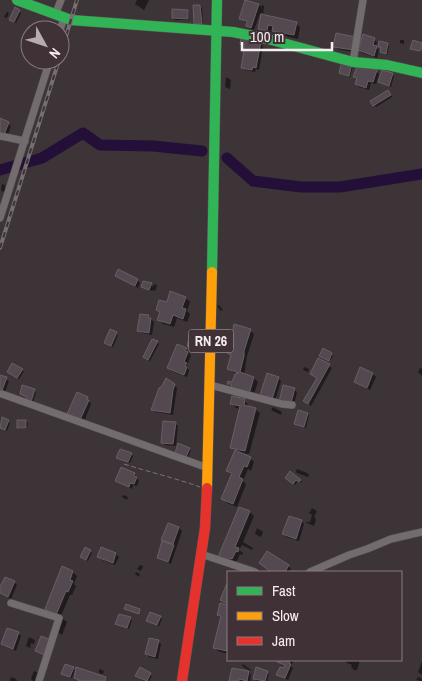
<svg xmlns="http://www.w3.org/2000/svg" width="422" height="681" viewBox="0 0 422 681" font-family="'Archivo Narrow',sans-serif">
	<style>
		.shadow { fill: #0007 }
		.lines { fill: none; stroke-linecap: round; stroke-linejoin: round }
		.river { stroke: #230f38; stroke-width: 11 }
		.building { fill: #544951; stroke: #666064 }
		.street-casing { stroke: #5a5356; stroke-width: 8 }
		.fast-casing { stroke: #5a5356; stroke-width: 11 }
		.slow-casing { stroke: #5a5356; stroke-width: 11 }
		.jam-casing { stroke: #5a5356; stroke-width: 11 }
		.path { stroke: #787375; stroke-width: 1; stroke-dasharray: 5 2.5; stroke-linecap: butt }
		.street { stroke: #726c6e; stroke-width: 7 }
		.fast { stroke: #30b455; stroke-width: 10 }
		.slow { stroke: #ff9f0a; stroke-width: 10 }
		.jam { stroke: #e5322d; stroke-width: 10 }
		.rail-casing { stroke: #746f71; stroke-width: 4 }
		.rail { stroke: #3f3136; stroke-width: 2; stroke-dasharray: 5.5; stroke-linecap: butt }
		.labels { text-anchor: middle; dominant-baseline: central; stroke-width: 4; stroke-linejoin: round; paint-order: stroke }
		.shield { fill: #3f3136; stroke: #bfb5b8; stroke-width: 1 }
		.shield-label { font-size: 14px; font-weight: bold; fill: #f6edf0 }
	</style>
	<rect width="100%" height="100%" fill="#3c3437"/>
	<g class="shadow">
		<polygon points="137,0 149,0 144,10 135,4"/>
		<polygon points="246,1 259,5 262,7 262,5 264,6 263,16 296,23 300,27 298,39 277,34 272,29 271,34 263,32 259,28 263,13 260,13 254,30 250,29 247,26 248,23 240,18"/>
		<polygon points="200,6 202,8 203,25 197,25 195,24"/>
		<polygon points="19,11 21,13 16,23 12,21"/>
		<polygon points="188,11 189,13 189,20 175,20 173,18"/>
		<polygon points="7,12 9,13 7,18 4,17"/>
		<polygon points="337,35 356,53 338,49 335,46"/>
		<polygon points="374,39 377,42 376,47 379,50 377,58 362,53 359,50"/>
		<polygon points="400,40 404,40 404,44 400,43"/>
		<polygon points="380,42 389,46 387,55 381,52 383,45 381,45 380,47"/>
		<polygon points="260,43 263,46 259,70 256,69 255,72 246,70 243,67 246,47 241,44"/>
		<polygon points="343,62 353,66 350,77 340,72"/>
		<polygon points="376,71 379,74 376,84 371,83 369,90 359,87 356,84 358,80 355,77"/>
		<polygon points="392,74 394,76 391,87 380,82"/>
		<polygon points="226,77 231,80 230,89 225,87"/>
		<polygon points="390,93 392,97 376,107 374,105"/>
		<polygon points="0,120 11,126 7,137 0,135"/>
		<polygon points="2,184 5,185 5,192 1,191"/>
		<polygon points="116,276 137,280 140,283 138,288"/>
		<polygon points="151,284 153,287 154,284 157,285 155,291 152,290 151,291 142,287"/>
		<polygon points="186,298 190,302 187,311 190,314 187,322 177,318 174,327 163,324 158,319 160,313 157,310 167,304"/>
		<polygon points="219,305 223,310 221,311 217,306"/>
		<polygon points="148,316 154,322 152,335 142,333 139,330"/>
		<polygon points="111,330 118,335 113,347 107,344"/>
		<polygon points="250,330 254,334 247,356 244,375 254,378 258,382 253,397 237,392 229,384 233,383 236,374 228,369 232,356 229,353 231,347 227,344"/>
		<polygon points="196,338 198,339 195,349 190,347 188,345"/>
		<polygon points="157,342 159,344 150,361 146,359"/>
		<polygon points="186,349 191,356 187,365 189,371 187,377 172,371 169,368"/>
		<polygon points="324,350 333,356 330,361 323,357"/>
		<polygon points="319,360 332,368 311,406 305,401 318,378 311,373"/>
		<polygon points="304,367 309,369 308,372 303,370"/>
		<polygon points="420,368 422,369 422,376 418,372"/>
		<polygon points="22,370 24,371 19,379 8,372"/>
		<polygon points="373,374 376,377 370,390 355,382"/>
		<polygon points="0,376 9,381 3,398 0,397"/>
		<polygon points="278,378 281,381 275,401 264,397"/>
		<polygon points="174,385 177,388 173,415 156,412 153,409"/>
		<polygon points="294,389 297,392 294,405 280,401"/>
		<polygon points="34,390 36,392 33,403 28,397 21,394"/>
		<polygon points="87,398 91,404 84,422 71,417"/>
		<polygon points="244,400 248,405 248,407 255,409 260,413 249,454 242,453 241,454 250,458 254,462 251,471 248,469 243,481 246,484 237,507 227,503 223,499 232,475 228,471 236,451 232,447 241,409 236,408 232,404"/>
		<polygon points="273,407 282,412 281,415 271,410"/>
		<polygon points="307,414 309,415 306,428 295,424"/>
		<polygon points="2,419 10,423 7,431 0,427"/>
		<polygon points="26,421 28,423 27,429 20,429 18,427"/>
		<polygon points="175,423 178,426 176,446 165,445 162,442"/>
		<polygon points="189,449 191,450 188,458 178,454"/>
		<polygon points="131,454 133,456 130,463 118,458"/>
		<polygon points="297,469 307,473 309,475 308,477 297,473 296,472"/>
		<polygon points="290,472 301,480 302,483 298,481 295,485 288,479"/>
		<polygon points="135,474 139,481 137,486 133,485 132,489 117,480"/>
		<polygon points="123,495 128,497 127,500 122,497"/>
		<polygon points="240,508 250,512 254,516 243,542 253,548 252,550 242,545 239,550 243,553 242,555 240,554 236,562 233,561 232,564 219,557"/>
		<polygon points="312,508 317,511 314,517 316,519 314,526 305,522 310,522 312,515 308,512 310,512"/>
		<polygon points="302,521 304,524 299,541 286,537 283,534"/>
		<polygon points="168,524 179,528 182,531 171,564 161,560 158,557"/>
		<polygon points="257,528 263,532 261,537 255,534"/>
		<polygon points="90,551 92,553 88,561 83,558"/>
		<polygon points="267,553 288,566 291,569 289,572 272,572"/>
		<polygon points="116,554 119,557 115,565 102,560 99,557"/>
		<polygon points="140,565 143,566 141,571 137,569"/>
		<polygon points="63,568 73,572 77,576 74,584 76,586 72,595 70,595 60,618 46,608"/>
		<polygon points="136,572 140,574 139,577 135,574"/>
		<polygon points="14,582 17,585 11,599 0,593 0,590"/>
		<polygon points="228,584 228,654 218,651 214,647 222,618 219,614 227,606 222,600"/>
		<polygon points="160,617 162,619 159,626 147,621"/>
		<polygon points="63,619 67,622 62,635 58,632"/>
		<polygon points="130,619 132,620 129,629 117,624"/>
		<polygon points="18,633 21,636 16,651 3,644"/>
		<polygon points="29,637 35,640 34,644 31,643 30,648 26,646"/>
		<polygon points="158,641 161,644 158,659 149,657 146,654"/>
		<polygon points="279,660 294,660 291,666 293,668 288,680 278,674 286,666 281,664"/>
		<polygon points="345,660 360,660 357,670 354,670 351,667 352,665 347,663"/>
		<polygon points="422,661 422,675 418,672"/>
		<polygon points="243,664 251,670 250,671 242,666"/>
		<polygon points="73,668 75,670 72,678 63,674"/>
		<polygon points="99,669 104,671 103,674 99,673"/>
		<polygon points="140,669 152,676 149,681 144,681 137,676"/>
		<polygon points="233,669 249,672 251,675 250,681 231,681"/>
		<polygon points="257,669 269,674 267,681 257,681 254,679"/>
		<polygon points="34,671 39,673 39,681 33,681 31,679"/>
		<polygon points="11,677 16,679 17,681 10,681"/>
		<polygon points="418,677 422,679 422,681 416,680"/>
	</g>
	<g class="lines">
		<g class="river">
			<polyline points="227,158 253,181 301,187 340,187 422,174"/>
			<polyline points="0,170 42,158 83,133 100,145 153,146 202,151"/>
		</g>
	</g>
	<g class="building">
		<polygon points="245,0 259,4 251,28 246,26 247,21 239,19"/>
		<polygon points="193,5 200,5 202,24 194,24"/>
		<polygon points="15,7 20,10 14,22 9,20"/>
		<polygon points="172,9 188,10 188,19 172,18"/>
		<polygon points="261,14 297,22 294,35 272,31 273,26 268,25 267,31 258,29"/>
		<polygon points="336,33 356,37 354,50 333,47"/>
		<polygon points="363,34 375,38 373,45 377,46 374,56 358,50"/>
		<polygon points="241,38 261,42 256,68 253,67 252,70 241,68 245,45 240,44"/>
		<polygon points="413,40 422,43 422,48 420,51 410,49"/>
		<polygon points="379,41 388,43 386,54 380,52 381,47 378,47"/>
		<polygon points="342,61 352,63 349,76 339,73"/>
		<polygon points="358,64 377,70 373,82 368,81 366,88 355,84 357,78 353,77"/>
		<polygon points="382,70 393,73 389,86 378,82"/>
		<polygon points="388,90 391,95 373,106 370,101"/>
		<polygon points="0,118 9,122 4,135 0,134"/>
		<polygon points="118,269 138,279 135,286 115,276"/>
		<polygon points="143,281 152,283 149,290 141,287"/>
		<polygon points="170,291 186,297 182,308 186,309 183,319 173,315 170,324 157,320 160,312 156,310 159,300 167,302"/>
		<polygon points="140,314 149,315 148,318 151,318 149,333 137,331"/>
		<polygon points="234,324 251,329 244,351 244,356 240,372 254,377 249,394 231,388 231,384 227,384 228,381 232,382 235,374 239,373 227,369 231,355 227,353 230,345 226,344 228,338 234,338 233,329"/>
		<polygon points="110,329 117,332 111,346 104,343"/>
		<polygon points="190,335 197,337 193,348 187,346"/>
		<polygon points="152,339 158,341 148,360 143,357"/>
		<polygon points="177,344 187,348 185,351 188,352 184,362 187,363 185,366 187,367 184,375 167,368"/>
		<polygon points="323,348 332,353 329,361 319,356"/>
		<polygon points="318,358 330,364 308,404 303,401 317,378 310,374"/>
		<polygon points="12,363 23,369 17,378 7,372"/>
		<polygon points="360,367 373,373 367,388 354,382"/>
		<polygon points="267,373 279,377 272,399 260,395"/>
		<polygon points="0,375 7,377 0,396"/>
		<polygon points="166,378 175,384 173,390 170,413 151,410 159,388 162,386"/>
		<polygon points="22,385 35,389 31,402 26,400 27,397 20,394"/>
		<polygon points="283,385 295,388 291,403 283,400 283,403 279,402"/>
		<polygon points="77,392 88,397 87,400 89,400 80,420 67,414"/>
		<polygon points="232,396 245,399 244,405 256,408 245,451 230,448 240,406 230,404"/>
		<polygon points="298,410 308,413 304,427 294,424"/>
		<polygon points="2,417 9,420 5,430 0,428"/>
		<rect x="17" y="420" width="9" height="8"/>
		<polygon points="163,421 176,422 173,444 161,443"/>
		<polygon points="178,443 190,448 186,457 175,453"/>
		<polygon points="120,449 132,453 128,462 116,458"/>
		<polygon points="235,450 251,457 247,467 244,466 239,477 243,479 233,504 221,499 232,473 226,471"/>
		<polygon points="121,467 135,473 134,476 137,477 134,484 130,483 129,487 115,481"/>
		<polygon points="290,471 301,480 299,482 296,480 293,484 285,478"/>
		<polygon points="239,507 250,511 235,547 239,548 238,552 236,551 232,559 229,558 227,561 218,557"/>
		<polygon points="289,516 302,520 296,539 282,534"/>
		<polygon points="168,523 179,527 173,544 161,540"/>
		<polygon points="162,541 174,545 168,562 157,558"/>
		<polygon points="85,547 91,550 86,560 80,557"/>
		<polygon points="101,547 116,553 113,563 97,557"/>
		<polygon points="267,551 289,565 285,572 271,572 259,563"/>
		<polygon points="62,566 73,571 70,580 73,581 68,592 66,591 56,615 45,609"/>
		<polygon points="5,577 15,581 8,597 0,593 0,587"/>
		<polygon points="228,581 228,604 220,600"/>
		<polygon points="220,603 228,605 227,651 213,648 221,616 217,615"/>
		<polygon points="126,604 140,609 139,614 124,609"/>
		<polygon points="150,612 161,616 157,625 146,621"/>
		<polygon points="119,614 131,617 127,628 115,624"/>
		<polygon points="7,628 19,632 13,649 1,644"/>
		<polygon points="41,636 51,640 45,655 35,651"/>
		<polygon points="149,638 159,640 155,657 145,654"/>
		<polygon points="278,660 290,660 289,663 291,664 285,678 276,675 280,667 284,668 285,665 277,662"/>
		<polygon points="65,664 74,667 70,677 61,674"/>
		<polygon points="76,667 106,677 105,681 78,681 79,680 74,678"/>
		<polygon points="140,667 151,673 147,681 135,676"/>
		<polygon points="256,667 268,671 265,681 253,679"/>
		<polygon points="232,668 249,671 247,681 239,679 239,681 229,681"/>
	</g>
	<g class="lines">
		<defs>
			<g id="street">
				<polyline points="55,15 61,0"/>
				<polyline points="60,30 64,18"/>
				<polyline points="353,62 363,0"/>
				<polyline points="0,136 25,141"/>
				<polyline points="0,218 50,60"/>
				<polyline points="210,385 282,404 292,405"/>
				<polyline points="2,394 208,468"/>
				<polyline points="201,554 255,572"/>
				<polyline points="310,572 349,555 367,549 391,539 422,532"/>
				<polyline points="11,603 59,618 39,681"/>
			</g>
			<g id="fast">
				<polyline points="17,0 71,20 233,32 268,39 353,62 387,65 422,73"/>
				<polyline points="212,272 217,0"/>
			</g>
			<polyline id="slow" points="207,488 212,272"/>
			<polyline id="jam" points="182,681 205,528 207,488"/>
		</defs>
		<use href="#street" class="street-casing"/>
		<use href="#fast" class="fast-casing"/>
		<use href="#slow" class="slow-casing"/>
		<use href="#jam" class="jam-casing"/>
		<path class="path" d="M124,464c25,8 51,14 76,23"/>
		<use href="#street" class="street"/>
		<use href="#fast" class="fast"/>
		<use href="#slow" class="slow"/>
		<use href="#jam" class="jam"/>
		<defs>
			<g id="rail">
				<polyline points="60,56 77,0"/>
				<polyline points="0,248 59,60"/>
			</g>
		</defs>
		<use href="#rail" class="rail-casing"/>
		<use href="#rail" class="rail"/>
	</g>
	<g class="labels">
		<rect class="shield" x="188.5" y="329.5" width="45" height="23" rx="4"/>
		<g class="shield-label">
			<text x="211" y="341">RN 26</text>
		</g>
	</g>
	<rect x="227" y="571" width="175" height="90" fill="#3f3136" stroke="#887c80"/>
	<rect x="237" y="587" width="25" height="8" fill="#30b455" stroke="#887c80"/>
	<text x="272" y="596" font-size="15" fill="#f6edf0">Fast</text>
	<rect x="237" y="612" width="25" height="8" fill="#ff9f0a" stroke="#887c80"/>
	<text x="272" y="621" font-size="15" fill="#f6edf0">Slow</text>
	<rect x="237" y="637" width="25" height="8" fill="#e5322d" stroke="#887c80"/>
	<text x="272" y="646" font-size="15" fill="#f6edf0">Jam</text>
	<g transform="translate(45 45) rotate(130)"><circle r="24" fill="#3f3136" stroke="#887c80"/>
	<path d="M0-4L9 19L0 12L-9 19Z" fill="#b5acaf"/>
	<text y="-8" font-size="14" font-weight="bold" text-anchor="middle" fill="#f6edf0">N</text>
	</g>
	<path d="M242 42v8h90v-8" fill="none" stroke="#f6edf0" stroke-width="2.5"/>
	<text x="250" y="42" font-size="15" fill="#f6edf0" stroke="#3f3136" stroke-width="4" paint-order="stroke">100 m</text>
</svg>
